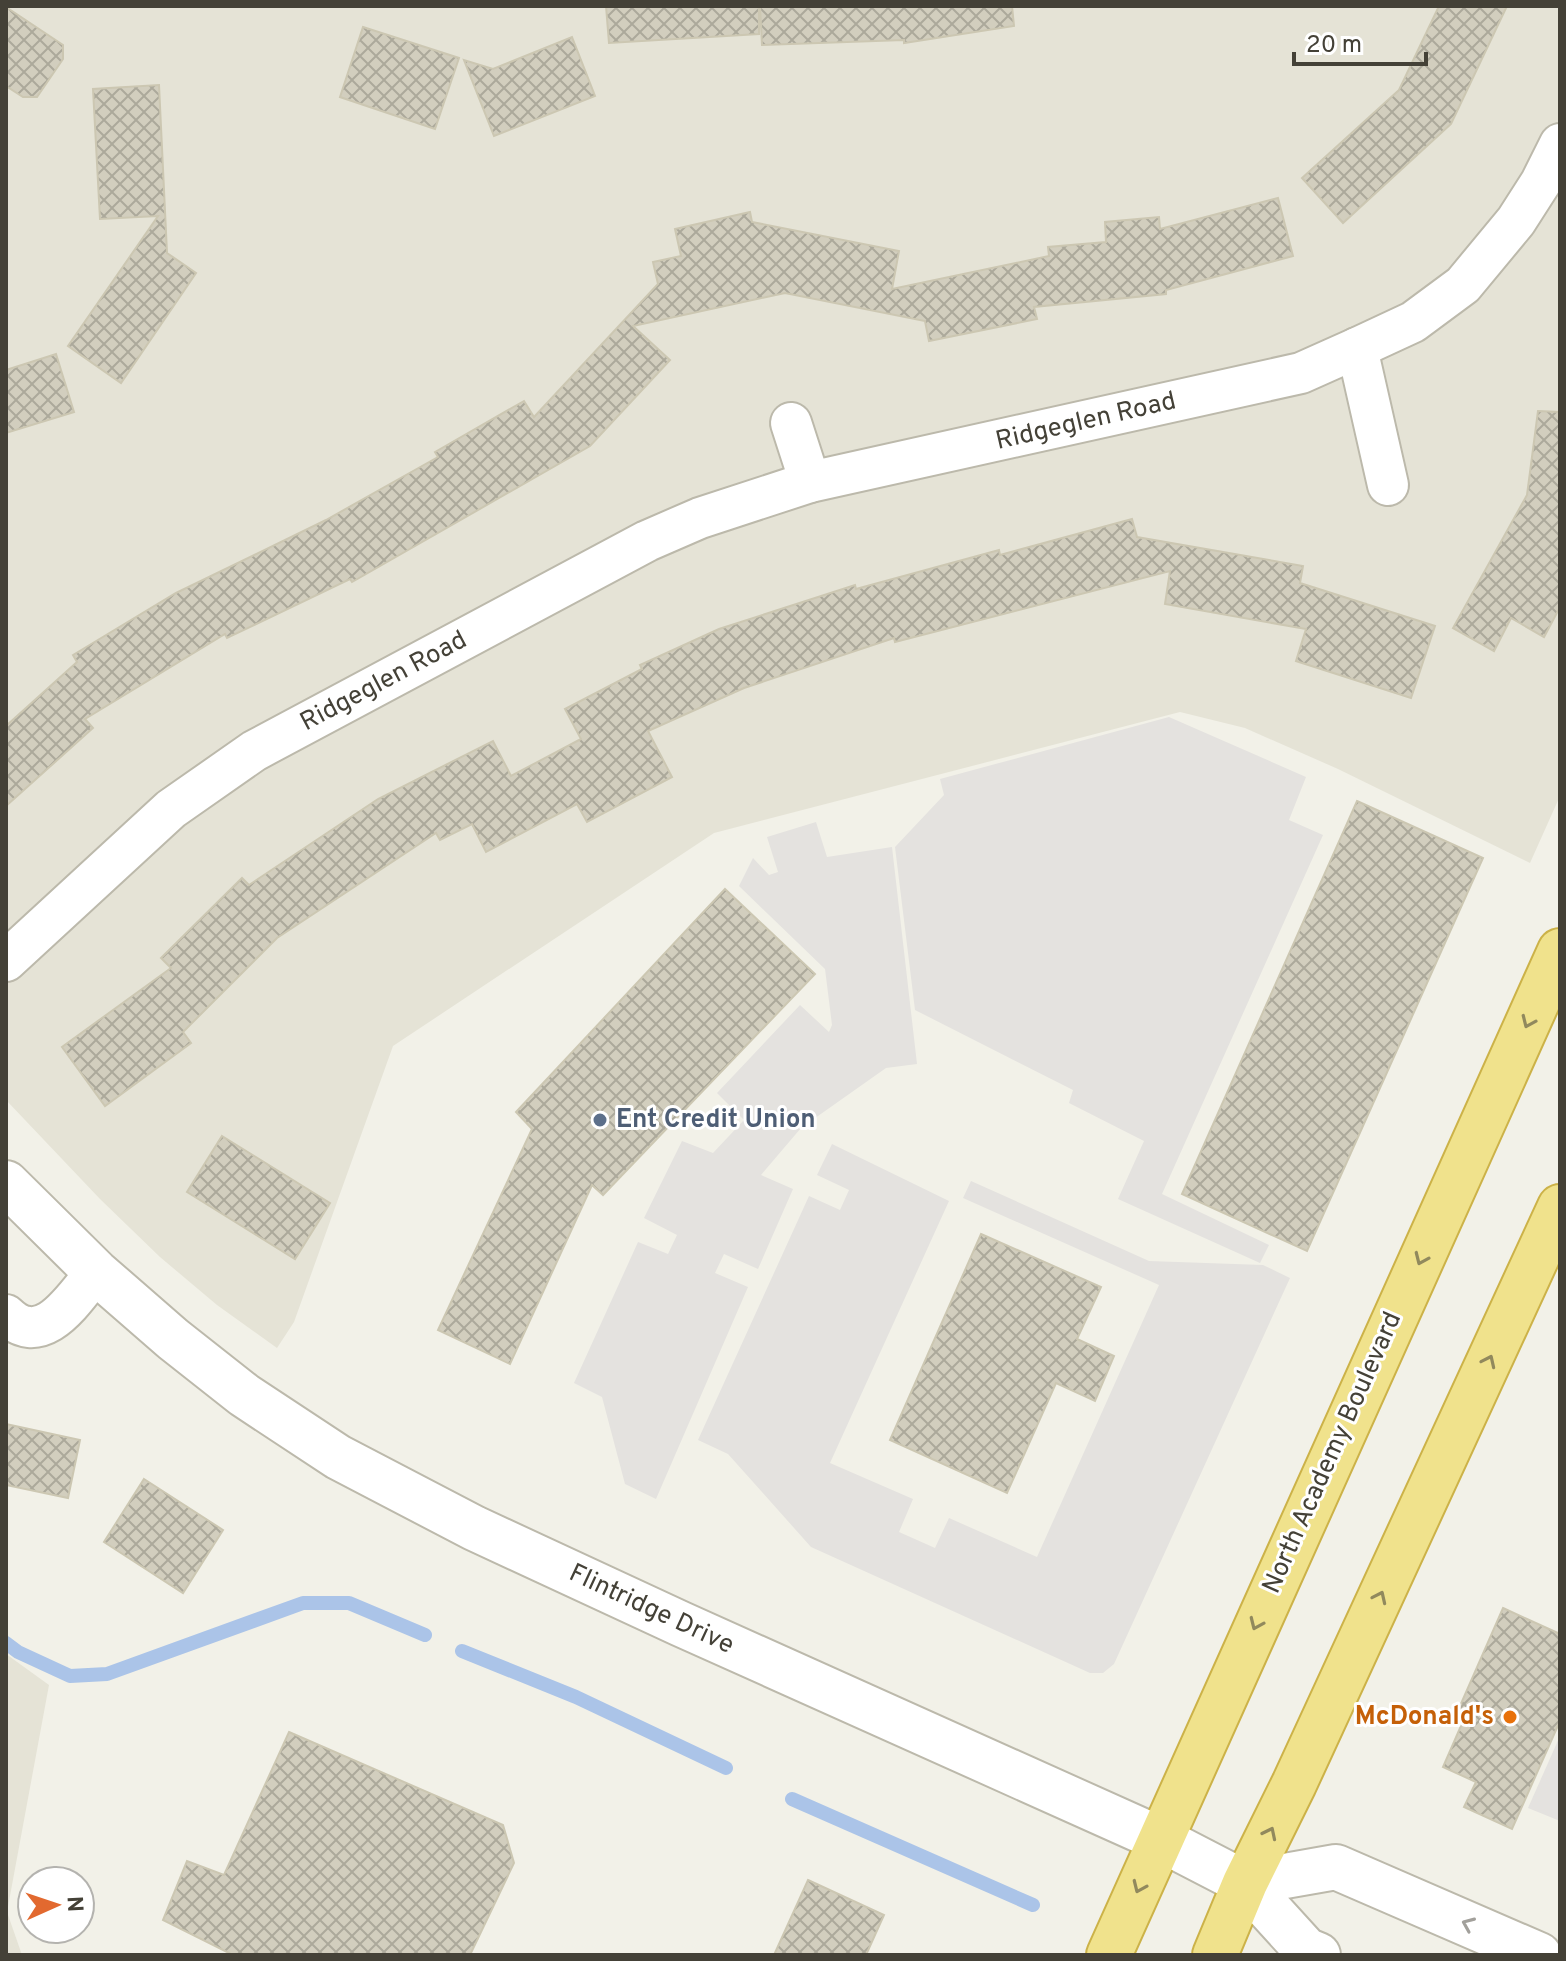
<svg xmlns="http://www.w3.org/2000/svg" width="1566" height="1961" viewBox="0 0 1566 1961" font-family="Overpass,sans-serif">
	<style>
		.residential { fill: #e5e3d6 }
		.parking { fill: #e4e2df }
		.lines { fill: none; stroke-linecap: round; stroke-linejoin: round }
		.stream { stroke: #abc4e8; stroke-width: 14 }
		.building { fill: url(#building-cross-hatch); stroke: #ccc7b2; stroke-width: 2 }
		.minor-casing { stroke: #bcb9ab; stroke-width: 44 }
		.tertiary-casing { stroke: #bcb9ab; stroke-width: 48 }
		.trunk-casing { stroke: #ccb248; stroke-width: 48 }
		.minor { stroke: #fff; stroke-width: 40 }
		.tertiary { stroke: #fff; stroke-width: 44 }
		.trunk { stroke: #f0e28c; stroke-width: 44 }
		.oneway { stroke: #91895d }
		.oneway2 { stroke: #a2a09b }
		.service-dot { fill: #5c6f8a; stroke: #fff; stroke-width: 3 }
		.food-dot { fill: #e8710a; stroke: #fff; stroke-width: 3 }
		.labels { text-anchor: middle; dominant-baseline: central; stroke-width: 6; stroke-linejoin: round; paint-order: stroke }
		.street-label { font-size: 26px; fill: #444137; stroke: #fff }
		.service-label { font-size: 26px; font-weight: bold; fill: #4e5e75; stroke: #fff; text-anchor: start }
		.food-label { font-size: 26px; font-weight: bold; fill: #c56008; stroke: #fff; text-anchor: end }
	</style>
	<defs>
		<pattern id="building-cross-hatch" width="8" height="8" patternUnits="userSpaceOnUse" patternTransform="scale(2)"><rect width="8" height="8" fill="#d2cebe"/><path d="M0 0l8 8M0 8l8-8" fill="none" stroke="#aca99b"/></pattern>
	</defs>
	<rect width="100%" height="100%" fill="#f2f1e8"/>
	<g class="residential">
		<polygon points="6,6 1560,6 1560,796 1530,863 1338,769 1245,728 1180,712 714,833 393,1046 294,1322 277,1348 217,1305 160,1257 100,1199 6,1100"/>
		<polygon points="6,1654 49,1685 7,1912 22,1955 6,1955"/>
	</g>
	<g class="parking">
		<polygon points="1169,717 1306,777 1289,820 1323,835 1162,1194 1269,1245 1260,1263 1118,1199 1144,1141 1069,1103 1073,1090 915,1010 895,847 944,795 940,779"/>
		<polygon points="816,822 827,857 892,847 917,1064 886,1068 801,1128 761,1175 793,1189 758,1269 724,1254 715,1273 748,1287 656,1499 625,1484 602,1397 574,1383 638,1242 668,1254 677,1235 644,1218 682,1141 713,1153 744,1120 717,1093 800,1005 829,1032 832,1025 825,969 739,886 753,858 769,875 778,872 767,837"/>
		<polygon points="832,1144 949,1201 830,1463 913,1499 899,1532 935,1548 949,1518 1037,1557 1159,1285 963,1198 971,1181 1149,1261 1263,1265 1290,1278 1114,1664 1103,1673 1090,1673 811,1547 728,1454 698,1440 809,1196 840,1210 849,1190 817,1175"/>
		<polygon points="1560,1736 1560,1821 1528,1808"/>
	</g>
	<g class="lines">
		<g class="stream">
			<polyline points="6,1643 18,1652 70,1676 107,1674 303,1603 349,1603 425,1635"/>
			<polyline points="462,1651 576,1697 726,1768"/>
			<polyline points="792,1799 1033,1905"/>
		</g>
	</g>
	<g class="building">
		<polygon points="606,6 759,6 759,34 609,43"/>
		<polygon points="760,6 1012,6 1014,26 904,43 904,40 762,45"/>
		<polygon points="1439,6 1507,6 1451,124 1343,223 1302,178 1399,90"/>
		<polygon points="6,7 63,45 63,59 37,97 23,97 6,86"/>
		<polygon points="363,27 459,58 435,129 340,97"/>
		<polygon points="572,37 595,96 494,136 464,60 493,69"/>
		<polygon points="159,85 167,253 196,273 121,383 68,346 158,216 100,219 93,89"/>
		<polygon points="1278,198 1293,256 1166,290 1166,294 1034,307 1037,319 929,341 925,321 785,293 633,326 670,360 590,446 352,582 350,579 227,638 225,634 85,719 93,728 6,806 6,726 77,662 73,655 176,593 326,520 438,457 435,452 524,401 534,417 658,284 653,262 681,256 675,229 750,212 752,222 899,251 892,289 1049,256 1048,247 1106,242 1105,222 1159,217 1160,229"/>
		<polygon points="56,354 74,412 6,433 6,370"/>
		<polygon points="1538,411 1560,412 1560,607 1544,637 1511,618 1494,651 1453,628 1527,495"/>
		<polygon points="1132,519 1137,537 1303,566 1300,583 1435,626 1411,698 1296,661 1306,629 1165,604 1170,571 895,642 894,638 744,688 648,731 672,777 587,822 577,804 486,852 472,824 440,840 436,833 277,938 183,1032 191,1043 105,1106 62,1047 171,968 161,958 242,878 249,885 378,799 493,741 511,776 581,739 565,709 642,669 640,665 719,629 855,585 856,589 999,550 1000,555"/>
		<polygon points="1357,801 1483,858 1307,1251 1182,1194"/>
		<polygon points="725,889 815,974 603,1195 592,1185 510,1364 438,1330 532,1129 516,1112"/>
		<polygon points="222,1136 330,1203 295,1259 187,1192"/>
		<polygon points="981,1234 1101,1287 1077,1339 1114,1356 1095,1401 1056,1383 1007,1493 890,1440"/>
		<polygon points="6,1424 80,1440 68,1498 6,1485"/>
		<polygon points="144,1479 223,1530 183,1593 104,1542"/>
		<polygon points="1503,1608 1560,1634 1560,1721 1512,1829 1464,1807 1476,1782 1443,1767 1464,1719 1456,1715"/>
		<polygon points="289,1732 503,1825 514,1863 470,1955 233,1955 163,1920 187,1861 224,1875"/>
		<polygon points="808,1880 884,1915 866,1955 774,1955"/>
	</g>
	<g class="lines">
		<defs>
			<g id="minor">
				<polyline points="1357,348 1388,485"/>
				<polyline points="791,423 810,482"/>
				<polyline points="6,961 171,809 254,751 647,541 700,518 810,482 1301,373 1357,348 1413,322 1463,285 1516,221 1541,182 1560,144"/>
				<path d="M6,1315c37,36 68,-17 90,-43"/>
			</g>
			<g id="tertiary">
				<polyline points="6,1183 96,1272 173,1339 244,1395 338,1457 474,1528 681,1624 1160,1839 1245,1883 1306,1950 1318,1955"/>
				<polyline points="1245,1883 1336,1867 1539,1955"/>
			</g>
			<g id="trunk">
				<polyline points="1109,1955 1560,951"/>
				<polyline points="1215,1955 1245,1883 1294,1784 1560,1207"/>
			</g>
		</defs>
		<use href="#minor" class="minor-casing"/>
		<use href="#tertiary" class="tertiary-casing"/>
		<use href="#trunk" class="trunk-casing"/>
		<use href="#minor" class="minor"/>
		<use href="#tertiary" class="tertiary"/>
		<use href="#trunk" class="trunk"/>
	</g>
	<defs><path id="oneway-chevron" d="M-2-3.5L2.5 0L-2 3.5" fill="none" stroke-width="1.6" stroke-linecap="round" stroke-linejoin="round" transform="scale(2)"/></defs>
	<g class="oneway">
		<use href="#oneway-chevron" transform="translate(1528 1022) rotate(114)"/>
		<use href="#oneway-chevron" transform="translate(1421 1259) rotate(114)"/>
		<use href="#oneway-chevron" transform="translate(1489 1361) rotate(-65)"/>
		<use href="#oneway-chevron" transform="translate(1380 1597) rotate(-65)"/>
		<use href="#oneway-chevron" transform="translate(1256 1624) rotate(114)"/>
		<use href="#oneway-chevron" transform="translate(1270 1833) rotate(-64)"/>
		<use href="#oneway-chevron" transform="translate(1139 1887) rotate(114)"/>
	</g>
	<use class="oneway2" href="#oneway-chevron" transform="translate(1468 1924) rotate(-157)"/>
	<circle class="service-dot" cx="600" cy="1120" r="8"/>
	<circle class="food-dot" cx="1510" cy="1717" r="8"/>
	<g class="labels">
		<g class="street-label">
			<text transform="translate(1086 422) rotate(-13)">Ridgeglen Road</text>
			<text transform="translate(384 682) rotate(-28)">Ridgeglen Road</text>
			<text transform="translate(1333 1453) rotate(-66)">North Academy Boulevard</text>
			<text transform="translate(651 1610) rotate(25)">Flintridge Drive</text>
		</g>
		<g class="service-label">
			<text x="616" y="1120">Ent Credit Union</text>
		</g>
		<g class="food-label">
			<text x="1494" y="1717">McDonald's</text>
		</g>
	</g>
	<rect width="1566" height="1961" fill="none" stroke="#444137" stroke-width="16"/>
	<g transform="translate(56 1905) rotate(87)"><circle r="38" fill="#ffffff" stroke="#b4b3af" stroke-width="2"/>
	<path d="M0-6L14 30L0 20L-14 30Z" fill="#e2692f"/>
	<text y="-12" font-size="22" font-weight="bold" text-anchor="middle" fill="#444137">N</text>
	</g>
	<path d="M1294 52v12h132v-12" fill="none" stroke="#444137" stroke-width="4"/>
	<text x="1306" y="52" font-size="24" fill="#444137" stroke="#ffffff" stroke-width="6" paint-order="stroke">20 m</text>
</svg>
